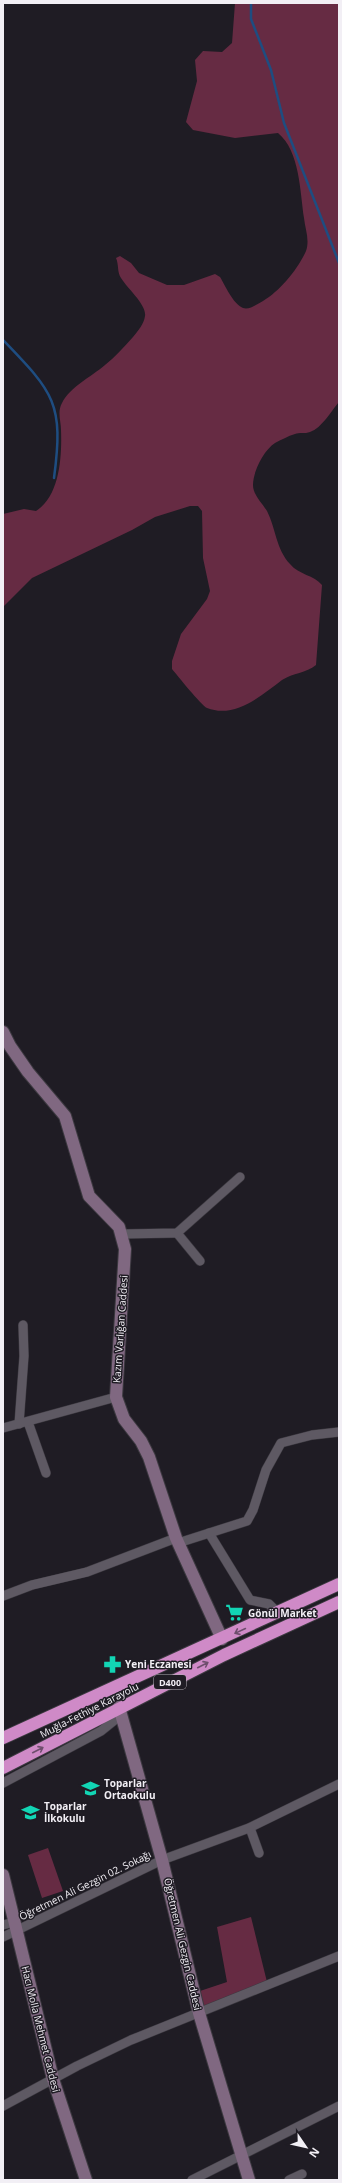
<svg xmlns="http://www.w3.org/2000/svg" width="342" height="2183" viewBox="0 0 342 2183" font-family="'Open Sans',sans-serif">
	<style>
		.green { fill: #662b43 }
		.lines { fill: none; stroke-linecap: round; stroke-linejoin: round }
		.stream { stroke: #1e4d81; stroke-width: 2.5 }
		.street-casing { stroke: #3c3940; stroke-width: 10 }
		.secondary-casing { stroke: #3c3940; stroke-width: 14 }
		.highway-casing { stroke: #3c3940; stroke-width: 14 }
		.street { stroke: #5e5963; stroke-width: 9 }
		.secondary { stroke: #806881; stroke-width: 12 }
		.highway { stroke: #cf8ac7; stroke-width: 12 }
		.oneway { stroke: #6e4e6d }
		.labels { text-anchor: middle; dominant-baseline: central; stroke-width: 3; stroke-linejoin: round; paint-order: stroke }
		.shield { fill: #1f1c24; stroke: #b3b0b6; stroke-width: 1 }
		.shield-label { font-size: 9px; font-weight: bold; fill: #f2eff5 }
		.street-label { font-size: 10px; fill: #f2eff5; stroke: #1f1c24 }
		.poi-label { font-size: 10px; font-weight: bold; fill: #f2eff5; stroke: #1f1c24; text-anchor: start }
	</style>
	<rect width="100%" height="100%" fill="#1f1c24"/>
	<g class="green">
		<path d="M235,3h104v399c-8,9 -17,26 -29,30 -5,2 -11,0 -15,2 -7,2 -14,6 -20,9 -11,7 -22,28 -22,42 0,10 9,18 14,26 9,18 9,38 23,53 9,11 24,11 32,21l-6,80c-10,8 -23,8 -34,15 -20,15 -47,39 -75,28 -6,-3 -30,-33 -35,-39v-8l9,-27 26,-35 3,-8 -7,-33 -1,-47 -4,-5h-8l-35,11 -23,13 -100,48 -29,29v-93l21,-5 12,2c24,-15 26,-55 25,-81 0,-9 -4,-18 1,-27 8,-16 29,-26 43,-38 10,-8 19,-18 28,-28 5,-6 11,-13 12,-21 2,-11 -18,-28 -24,-38 -4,-6 -2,-13 -5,-20l4,-2 11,7 8,10 28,12h17l31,-11 5,3c5,8 13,27 23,31 7,2 14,-4 20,-7 17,-10 35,-32 43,-50 4,-12 -1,-22 -2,-33 -4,-26 -4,-67 -26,-85l-43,5 -42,-8 -7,-8 11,-41 -2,-21 8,-9 19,1 10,-9z"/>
		<polygon points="48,1848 63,1891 42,1898 28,1855"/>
		<polygon points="251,1917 267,1982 204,2008 200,1991 227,1982 217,1927"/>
	</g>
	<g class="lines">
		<g class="stream">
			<polyline points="251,3 251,19 271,70 284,123 339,263"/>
			<path d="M3,340c51,53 61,63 51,138"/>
		</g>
		<defs>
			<g id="street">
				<polyline points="177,1233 200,1261"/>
				<polyline points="122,1234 177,1233 240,1177"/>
				<polyline points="28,1422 46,1473"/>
				<polyline points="19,1424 24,1356 23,1325"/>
				<polyline points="3,1428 116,1397"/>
				<polyline points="209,1533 250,1600 269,1604 278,1613"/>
				<polyline points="178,1543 247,1521 253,1510 266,1470 281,1443 312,1435 339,1432"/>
				<polyline points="3,1596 32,1585 87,1572 176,1538"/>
				<polyline points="3,1783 101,1731 121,1715"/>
				<polyline points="250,1828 259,1853"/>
				<polyline points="3,1925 14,1922"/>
				<polyline points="3,1937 162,1860 249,1828 339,1784"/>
				<polyline points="3,2106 77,2066 131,2040 339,1956"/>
				<polyline points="192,2180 339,2106"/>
				<polyline points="289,2180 302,2174"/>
			</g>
			<g id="secondary">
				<polyline points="3,1032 10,1046 28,1072 65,1116 89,1196 119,1227 125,1249 116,1397 124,1419 141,1441 149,1457 176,1538 222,1639"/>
				<polyline points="119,1707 162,1860 199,2013 249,2180"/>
				<polyline points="3,1875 53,2079 86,2180"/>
			</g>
			<g id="highway">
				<polyline points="3,1738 339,1584"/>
				<polyline points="3,1768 224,1655 339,1602"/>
			</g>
		</defs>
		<use href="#street" class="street-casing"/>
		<use href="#secondary" class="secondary-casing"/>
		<use href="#highway" class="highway-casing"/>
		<use href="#street" class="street"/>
		<use href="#secondary" class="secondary"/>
		<use href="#highway" class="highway"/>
	</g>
	<defs><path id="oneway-shaft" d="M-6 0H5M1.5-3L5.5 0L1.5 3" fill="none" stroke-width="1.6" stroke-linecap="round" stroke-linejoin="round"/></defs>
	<g class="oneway">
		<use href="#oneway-shaft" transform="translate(240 1631) rotate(155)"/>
		<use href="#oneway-shaft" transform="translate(203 1665) rotate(-27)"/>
		<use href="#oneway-shaft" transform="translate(38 1750) rotate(-27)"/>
	</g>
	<defs>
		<symbol id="supermarket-bare" viewBox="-9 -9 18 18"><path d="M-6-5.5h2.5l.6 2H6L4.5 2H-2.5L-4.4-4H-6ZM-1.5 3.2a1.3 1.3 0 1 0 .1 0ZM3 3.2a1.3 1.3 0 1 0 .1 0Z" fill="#12d5b4" stroke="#1f1c24" stroke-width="2.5" paint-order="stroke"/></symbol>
		<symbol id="pharmacy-bare" viewBox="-9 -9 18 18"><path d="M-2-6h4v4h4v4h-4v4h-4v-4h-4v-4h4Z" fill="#12d5b4" stroke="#1f1c24" stroke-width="2.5" paint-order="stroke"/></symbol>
		<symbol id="school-bare" viewBox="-9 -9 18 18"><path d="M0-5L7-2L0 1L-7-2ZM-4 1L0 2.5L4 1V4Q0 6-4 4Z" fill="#12d5b4" stroke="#1f1c24" stroke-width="2.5" paint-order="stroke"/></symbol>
	</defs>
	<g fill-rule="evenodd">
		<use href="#supermarket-bare" x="222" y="1600" width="25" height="25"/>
		<use href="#pharmacy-bare" x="100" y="1652" width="25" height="25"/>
		<use href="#school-bare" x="78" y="1776" width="25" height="25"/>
		<use href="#school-bare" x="18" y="1800" width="25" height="25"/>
	</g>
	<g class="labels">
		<rect class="shield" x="154" y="1675" width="32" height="14" rx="3"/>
		<g class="shield-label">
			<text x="170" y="1682">D400</text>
		</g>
		<g class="street-label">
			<text transform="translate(120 1329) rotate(-86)">Kazım Varlığan Caddesi</text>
			<text transform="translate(89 1710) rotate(-27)">Muğla-Fethiye Karayolu</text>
			<text transform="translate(85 1885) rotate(-26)">Öğretmen Ali Gezgin 02. Sokağı</text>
			<text transform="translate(183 1944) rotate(77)">Öğretmen Ali Gezgin Caddesi</text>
			<text transform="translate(41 2029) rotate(76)">Hacı Molla Mehmet Caddesi</text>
		</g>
		<g class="poi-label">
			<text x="248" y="1613">Gönül Market</text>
			<text x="125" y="1664">Yeni Eczanesi</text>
			<text x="104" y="1783">Toparlar<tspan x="104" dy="12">Ortaokulu</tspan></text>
			<text x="44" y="1806">Toparlar<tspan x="44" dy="12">İlkokulu</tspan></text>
		</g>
	</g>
	<rect width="342" height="2183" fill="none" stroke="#f2eff5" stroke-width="8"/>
	<g transform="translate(306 2147) rotate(124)" stroke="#1f1c24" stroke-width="3" paint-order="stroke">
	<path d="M0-3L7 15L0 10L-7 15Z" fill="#f2eff5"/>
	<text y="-6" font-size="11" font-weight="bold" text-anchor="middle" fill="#f2eff5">N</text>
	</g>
</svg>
